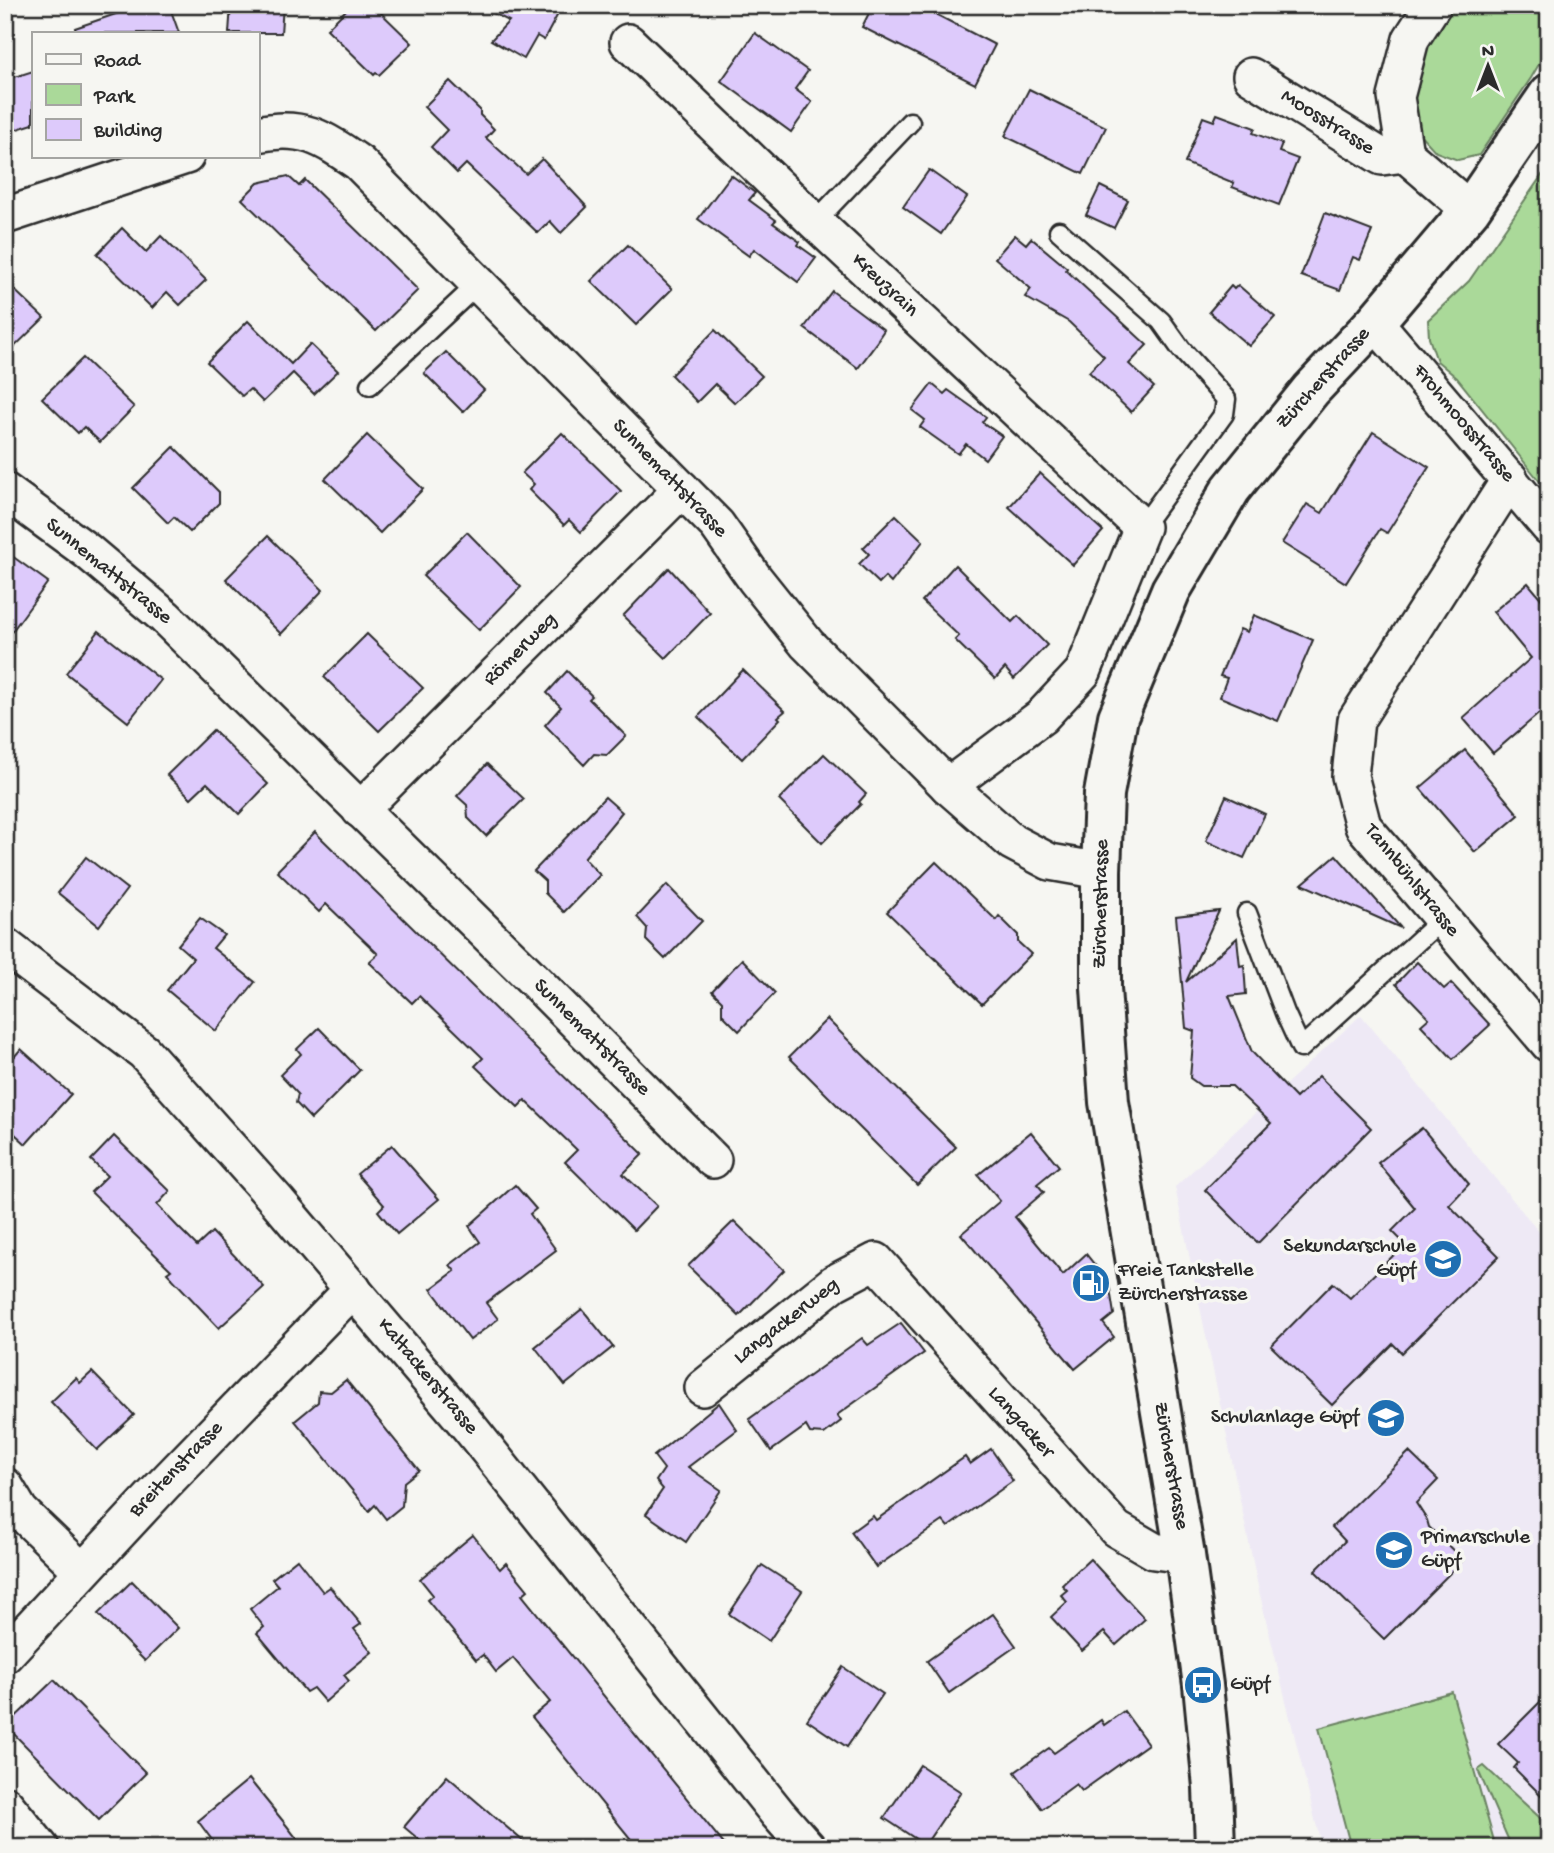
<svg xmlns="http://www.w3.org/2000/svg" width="1554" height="1853" viewBox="0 0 1554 1853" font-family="'Gochi Hand',sans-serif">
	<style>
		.built { fill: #eee9f5 }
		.green { fill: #aad999; stroke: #6a8262; stroke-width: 2 }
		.building { fill: #ddcafb; stroke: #2b2b2b; stroke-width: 2 }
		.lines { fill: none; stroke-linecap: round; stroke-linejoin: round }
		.lane-casing { stroke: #2b2b2b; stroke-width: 23 }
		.street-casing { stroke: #2b2b2b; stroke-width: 40 }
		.secondary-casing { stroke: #2b2b2b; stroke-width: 44 }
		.lane { stroke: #f6f6f2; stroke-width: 18 }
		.street { stroke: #f6f6f2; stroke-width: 35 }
		.secondary { stroke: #f6f6f2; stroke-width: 38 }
		.labels { text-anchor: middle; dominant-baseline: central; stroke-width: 7; stroke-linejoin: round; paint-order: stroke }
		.street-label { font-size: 21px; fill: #2b2b2b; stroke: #f6f6f2 }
		.poi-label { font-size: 21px; fill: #2b2b2b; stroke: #f6f6f2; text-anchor: start }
	</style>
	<rect width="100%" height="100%" fill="#f6f6f2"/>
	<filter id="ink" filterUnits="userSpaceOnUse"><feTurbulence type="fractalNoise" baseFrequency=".0143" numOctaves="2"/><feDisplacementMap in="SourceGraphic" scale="14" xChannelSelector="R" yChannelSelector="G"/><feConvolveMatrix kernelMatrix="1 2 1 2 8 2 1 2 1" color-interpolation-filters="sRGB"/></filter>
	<g filter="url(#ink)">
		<polygon class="built" points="1361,1015 1549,1244 1549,1848 1322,1848 1259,1591 1175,1187"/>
		<g class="green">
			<polygon points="1450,5 1549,5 1549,47 1531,78 1479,155 1458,160 1436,152 1417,131 1410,104 1424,49"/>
			<polygon points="1549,165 1549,493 1457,378 1437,361 1429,338 1428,320 1469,281"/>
			<polygon points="1452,1692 1496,1848 1351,1848 1319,1728"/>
			<polygon points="1484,1766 1538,1816 1549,1830 1549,1848 1512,1848 1478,1770"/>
		</g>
		<g class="building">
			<polygon points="142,5 169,5 179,33 76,33 75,28"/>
			<polygon points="231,5 283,5 281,33 229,33"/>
			<polygon points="351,5 373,5 412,43 379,75 376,73 374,75 327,29"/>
			<polygon points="477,5 554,5 551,10 558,14 544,40 537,36 524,59 491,40 509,21"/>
			<polygon points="873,5 918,5 995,45 975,84 862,27"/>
			<polygon points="755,33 808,71 795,89 812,102 791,132 721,81"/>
			<polygon points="33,71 33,124 5,133 5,80"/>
			<polygon points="450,81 480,110 480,115 494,129 486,138 526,174 542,159 587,207 561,233 550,221 538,233 466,164 457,173 431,147 447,130 424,107"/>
			<polygon points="1029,89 1106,127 1083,174 1005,136"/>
			<polygon points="1217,114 1255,128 1253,133 1282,144 1279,152 1298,159 1279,205 1232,187 1234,183 1185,163 1203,117 1214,121"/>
			<polygon points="929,170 967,197 941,234 903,207"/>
			<polygon points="731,175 755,193 749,200 776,220 773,223 800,242 798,245 816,258 798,282 754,249 749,256 698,219"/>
			<polygon points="288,176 299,186 305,180 418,290 376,331 242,199 258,183"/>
			<polygon points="1100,186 1128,200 1114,228 1086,215"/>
			<polygon points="1325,213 1372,231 1360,260 1353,257 1340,290 1301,276"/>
			<polygon points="122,228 146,252 161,236 206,280 180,305 167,292 152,308 97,254"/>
			<polygon points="1015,235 1026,244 1031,238 1067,268 1066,270 1147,345 1129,364 1154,387 1131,412 1089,372 1104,356 1069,322 1025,297 1031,289 995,258"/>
			<polygon points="628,245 672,289 636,325 591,281"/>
			<polygon points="5,281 44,318 5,356"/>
			<polygon points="1238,285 1275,317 1249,346 1209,312 1231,286 1234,289"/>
			<polygon points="832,291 884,330 878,339 879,340 858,368 804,328"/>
			<polygon points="248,321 291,364 310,344 338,371 314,394 293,373 263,402 250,389 242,396 207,362"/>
			<polygon points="715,330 762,376 735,403 715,384 697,402 671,375"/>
			<polygon points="446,352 484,390 463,412 424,373"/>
			<polygon points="83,358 134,407 100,442 84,427 78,433 42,398"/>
			<polygon points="932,384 944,394 948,390 986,417 982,422 1002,436 985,459 966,444 958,454 920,427 925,420 912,410"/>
			<polygon points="1373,432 1429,467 1387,533 1380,529 1346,583 1282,543 1307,504 1322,513"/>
			<polygon points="562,433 621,491 581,532 569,520 564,525 529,490 534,484 522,473"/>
			<polygon points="367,435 423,489 380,533 325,479"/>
			<polygon points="174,447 219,492 219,503 190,532 174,517 168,523 133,488"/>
			<polygon points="1040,473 1103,531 1073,565 1009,507"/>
			<polygon points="896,515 923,541 891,583 885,577 879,583 859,564 869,554 863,548"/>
			<polygon points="467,532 521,587 479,630 423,576"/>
			<polygon points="268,536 323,590 281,634 226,579"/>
			<polygon points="5,551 48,582 5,641"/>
			<polygon points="955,565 1012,622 1018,616 1047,645 1014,679 1005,668 995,679 955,640 959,636 922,601"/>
			<polygon points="669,568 710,613 666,658 623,616"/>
			<polygon points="1528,583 1549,608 1549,705 1493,753 1463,718 1531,658 1493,612"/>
			<polygon points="1254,615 1313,640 1278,721 1220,697 1227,678 1220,676 1240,629 1247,632"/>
			<polygon points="99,631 161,680 128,722 66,673"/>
			<polygon points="367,634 423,688 379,731 324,677"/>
			<polygon points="743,670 785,711 778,717 780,719 742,759 698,717"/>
			<polygon points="567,671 592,696 589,699 626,736 607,755 594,754 584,765 545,725 561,707 547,693"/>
			<polygon points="213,730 268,784 239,814 207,783 191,798 167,775"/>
			<polygon points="1465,750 1519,815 1475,852 1420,788"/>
			<polygon points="824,754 866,794 859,802 861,804 822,843 779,800"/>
			<polygon points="487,764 524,799 486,836 468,818 467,805 457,796"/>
			<polygon points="1226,796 1265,814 1244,858 1206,841"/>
			<polygon points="605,797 622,812 584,858 600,875 564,912 545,893 545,881 534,871"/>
			<polygon points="315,832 643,1154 623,1174 657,1206 634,1230 565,1162 577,1150 525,1100 518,1107 475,1066 483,1058 419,996 412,1003 369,962 378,954 326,904 319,912 277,871"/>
			<polygon points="1336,855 1401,928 1302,884"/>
			<polygon points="86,857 127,889 99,926 58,893"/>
			<polygon points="936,862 996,920 999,916 1018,935 1018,942 1031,954 982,1004 887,912"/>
			<polygon points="667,885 702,921 665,959 646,940 647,928 637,917"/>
			<polygon points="1219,911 1186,982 1237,938 1240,966 1244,965 1246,994 1229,996 1252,1052 1296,1098 1319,1076 1371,1128 1258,1243 1205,1190 1271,1123 1232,1086 1201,1086 1190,1078 1194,1031 1186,1028 1176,916"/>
			<polygon points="200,918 224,935 213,948 255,982 216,1031 167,990 193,958 178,945"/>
			<polygon points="742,959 775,993 739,1031 722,1014 722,1001 712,991"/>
			<polygon points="1417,962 1444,989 1451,983 1490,1025 1453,1059 1421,1025 1429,1018 1396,984"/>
			<polygon points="827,1019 956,1147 917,1185 789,1057"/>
			<polygon points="319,1028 360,1070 311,1119 296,1103 298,1094 280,1075 301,1054 297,1049"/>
			<polygon points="21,1049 71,1094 26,1144 5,1125 5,1067"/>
			<polygon points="1422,1128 1469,1184 1449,1205 1499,1256 1402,1353 1393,1344 1332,1405 1271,1346 1333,1283 1350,1298 1405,1244 1392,1231 1415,1208 1378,1163"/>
			<polygon points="1031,1132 1059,1166 1037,1184 1044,1192 1015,1217 1063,1275 1086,1254 1109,1283 1114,1314 1103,1323 1114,1337 1075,1369 961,1234 1000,1201 978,1175"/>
			<polygon points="114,1136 170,1191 157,1205 177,1226 197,1246 212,1232 264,1287 219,1328 167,1273 171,1270 91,1192 107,1176 91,1160"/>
			<polygon points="392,1145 439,1199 397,1234 378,1211 384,1205 357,1174"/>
			<polygon points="515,1185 536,1209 530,1214 556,1250 486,1303 498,1319 470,1340 431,1289 455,1271 450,1265 480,1242 469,1226"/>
			<polygon points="734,1221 784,1270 739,1316 688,1266"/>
			<polygon points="582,1309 613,1347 565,1385 535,1347"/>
			<polygon points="901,1323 924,1353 837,1415 841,1421 824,1434 810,1433 806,1426 771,1451 749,1419 862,1338 868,1345"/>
			<polygon points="92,1372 134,1415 97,1450 51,1402 76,1378 80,1383"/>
			<polygon points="346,1380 419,1470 404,1482 402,1506 386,1519 375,1505 369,1511 295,1421 318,1402 319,1391 331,1392"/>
			<polygon points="719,1403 737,1430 688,1467 721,1490 686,1542 646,1514 663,1489 656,1481 664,1469 654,1456"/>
			<polygon points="991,1449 1013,1481 948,1527 943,1521 876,1567 851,1532 873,1516 876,1520 965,1457 970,1464"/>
			<polygon points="1409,1452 1438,1480 1416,1503 1427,1520 1429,1527 1463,1560 1384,1639 1315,1571 1345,1541 1332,1527"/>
			<polygon points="473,1535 500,1569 506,1563 528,1590 522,1595 727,1848 638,1848 532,1717 550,1702 513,1658 496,1672 483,1655 476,1660 427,1600 433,1595 420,1579"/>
			<polygon points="297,1559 323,1592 330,1587 361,1624 354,1629 372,1652 344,1675 349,1681 325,1702 313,1688 306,1692 257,1633 264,1627 250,1609 278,1586 272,1579"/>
			<polygon points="1090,1559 1145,1619 1116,1645 1104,1632 1082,1651 1051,1617 1067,1602 1061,1595 1067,1590 1062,1585"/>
			<polygon points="762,1565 802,1591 769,1641 729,1614"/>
			<polygon points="132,1581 178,1628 145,1661 98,1614"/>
			<polygon points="993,1614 1016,1646 949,1693 927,1661"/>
			<polygon points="843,1667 883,1694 847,1747 807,1720"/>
			<polygon points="54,1680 146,1773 99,1820 6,1726"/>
			<polygon points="1549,1693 1549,1803 1514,1768 1518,1763 1498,1744"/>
			<polygon points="1124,1711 1148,1744 1082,1791 1076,1784 1042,1809 1015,1772 1049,1748 1054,1753 1101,1720 1104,1725"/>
			<polygon points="920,1765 961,1792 925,1845 884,1818"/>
			<polygon points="447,1776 531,1848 429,1848 404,1827"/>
			<polygon points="249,1779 287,1826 304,1848 218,1848 198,1821"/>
		</g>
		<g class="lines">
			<defs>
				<g id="lane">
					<polyline points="815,222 910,122"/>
					<polyline points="1059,231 1161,321 1181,349 1226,399 1224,414 1142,527"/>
					<polyline points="370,385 478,284"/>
					<polyline points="1247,913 1285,1013 1301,1048 1441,920"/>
				</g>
				<g id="street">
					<polyline points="1433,5 1411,39 1396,97 1405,154 1470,210"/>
					<polyline points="628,42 815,222 1142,527 1083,672 1041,717 948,786"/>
					<polyline points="1251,76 1382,157 1405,154"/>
					<path d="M257,134c45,-10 66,4 102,29l358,362 38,54 52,65 141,142 64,56 38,20 51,9"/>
					<polyline points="5,216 186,156"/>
					<polyline points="1375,322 1549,527"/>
					<polyline points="1510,479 1356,720 1350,776 1363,826 1549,1044"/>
					<polyline points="5,491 87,551 165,617 530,976 713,1160"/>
					<polyline points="360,810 682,489"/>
					<polyline points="5,946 144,1052 278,1202 470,1428 778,1814 808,1848"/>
					<polyline points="703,1388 834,1283 876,1261 1116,1529 1154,1551 1185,1555"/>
					<polyline points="5,1486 20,1511 82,1571"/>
					<polyline points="5,1655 164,1484 353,1289"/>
					<polyline points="5,1804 41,1848"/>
				</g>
				<polyline id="secondary" points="1215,1848 1213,1787 1203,1685 1185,1555 1109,1102 1101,988 1101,871 1104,794 1118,717 1171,590 1231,489 1311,390 1375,322 1470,210 1549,94"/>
			</defs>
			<use href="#lane" class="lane-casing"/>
			<use href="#street" class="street-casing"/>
			<use href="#secondary" class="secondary-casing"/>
			<use href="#lane" class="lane"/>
			<use href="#street" class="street"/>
			<use href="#secondary" class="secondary"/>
		</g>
	</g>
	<defs>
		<symbol id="school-disc" viewBox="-11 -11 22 22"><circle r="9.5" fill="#1f6fb2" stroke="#f6f6f2"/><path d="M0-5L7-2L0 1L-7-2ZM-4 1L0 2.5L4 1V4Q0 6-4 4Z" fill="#fff"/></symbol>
		<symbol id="fuel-disc" viewBox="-11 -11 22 22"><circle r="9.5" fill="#1f6fb2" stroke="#f6f6f2"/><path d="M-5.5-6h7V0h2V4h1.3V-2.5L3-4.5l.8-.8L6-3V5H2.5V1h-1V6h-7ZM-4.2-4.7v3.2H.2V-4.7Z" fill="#fff"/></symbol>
		<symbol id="bus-disc" viewBox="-11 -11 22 22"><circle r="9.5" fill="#1f6fb2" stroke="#f6f6f2"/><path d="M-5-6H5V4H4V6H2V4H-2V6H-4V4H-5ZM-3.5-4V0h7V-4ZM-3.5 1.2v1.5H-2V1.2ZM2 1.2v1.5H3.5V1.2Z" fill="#fff"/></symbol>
	</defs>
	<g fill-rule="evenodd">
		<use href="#school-disc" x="1421" y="1237" width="44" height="44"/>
		<use href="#fuel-disc" x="1069" y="1261" width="44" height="44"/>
		<use href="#school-disc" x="1364" y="1396" width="44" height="44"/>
		<use href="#school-disc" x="1372" y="1528" width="44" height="44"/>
		<use href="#bus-disc" x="1181" y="1663" width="44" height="44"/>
	</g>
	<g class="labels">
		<g class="street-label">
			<text transform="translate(1327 123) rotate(32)">Moosstrasse</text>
			<text transform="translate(884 286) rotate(43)">Kreuzrain</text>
			<text transform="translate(1324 379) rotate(-48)">Zürcherstrasse</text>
			<text transform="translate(1463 424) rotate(50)">Frohmoosstrasse</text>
			<text transform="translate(669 479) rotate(46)">Sunnemattstrasse</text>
			<text transform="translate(108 572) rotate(39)">Sunnemattstrasse</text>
			<text transform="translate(521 650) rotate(-45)">Römerweg</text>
			<text transform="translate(1411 881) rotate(51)">Tannbühlstrasse</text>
			<text transform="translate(1102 904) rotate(-89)">Zürcherstrasse</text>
			<text transform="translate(591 1038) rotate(45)">Sunnemattstrasse</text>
			<text transform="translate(787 1322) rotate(-38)">Langackerweg</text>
			<text transform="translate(427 1377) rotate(50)">Kaltackerstrasse</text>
			<text transform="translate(1020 1423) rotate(48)">Langacker</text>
			<text transform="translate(1170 1466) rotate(80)">Zürcherstrasse</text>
			<text transform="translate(177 1470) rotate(-46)">Breitenstrasse</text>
		</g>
		<g class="poi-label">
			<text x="1416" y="1247" text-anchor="end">Sekundarschule<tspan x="1416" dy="24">Güpf</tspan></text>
			<text x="1118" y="1271">Freie Tankstelle<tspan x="1118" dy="24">Zürcherstrasse</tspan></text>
			<text x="1359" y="1418" text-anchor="end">Schulanlage Güpf</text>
			<text x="1421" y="1538">Primarschule<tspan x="1421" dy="24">Güpf</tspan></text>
			<text x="1230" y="1685">Güpf</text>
		</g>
	</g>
	<rect width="1554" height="1853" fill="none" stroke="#f6f6f2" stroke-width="28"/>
	<rect x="14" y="14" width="1526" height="1825" fill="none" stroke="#2b2b2b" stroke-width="2.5" filter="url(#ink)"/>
	<rect x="32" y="32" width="228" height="126" fill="#f6f6f2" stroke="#a5a5a2" stroke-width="2"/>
	<rect x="46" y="54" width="35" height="10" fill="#f6f6f2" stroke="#a5a5a2" stroke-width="2"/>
	<text x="94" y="66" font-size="21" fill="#2b2b2b">Road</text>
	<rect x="46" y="84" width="35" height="21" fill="#aad999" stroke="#a5a5a2" stroke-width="2"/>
	<text x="94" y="102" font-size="21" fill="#2b2b2b">Park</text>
	<rect x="46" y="119" width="35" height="21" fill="#ddcafb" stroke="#a5a5a2" stroke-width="2"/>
	<text x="94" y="136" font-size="21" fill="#2b2b2b">Building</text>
	<g transform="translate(1488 66)" stroke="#f6f6f2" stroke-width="5" paint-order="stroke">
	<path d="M0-5L12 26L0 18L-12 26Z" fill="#2b2b2b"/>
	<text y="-10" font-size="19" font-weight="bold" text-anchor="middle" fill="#2b2b2b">N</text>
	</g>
</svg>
